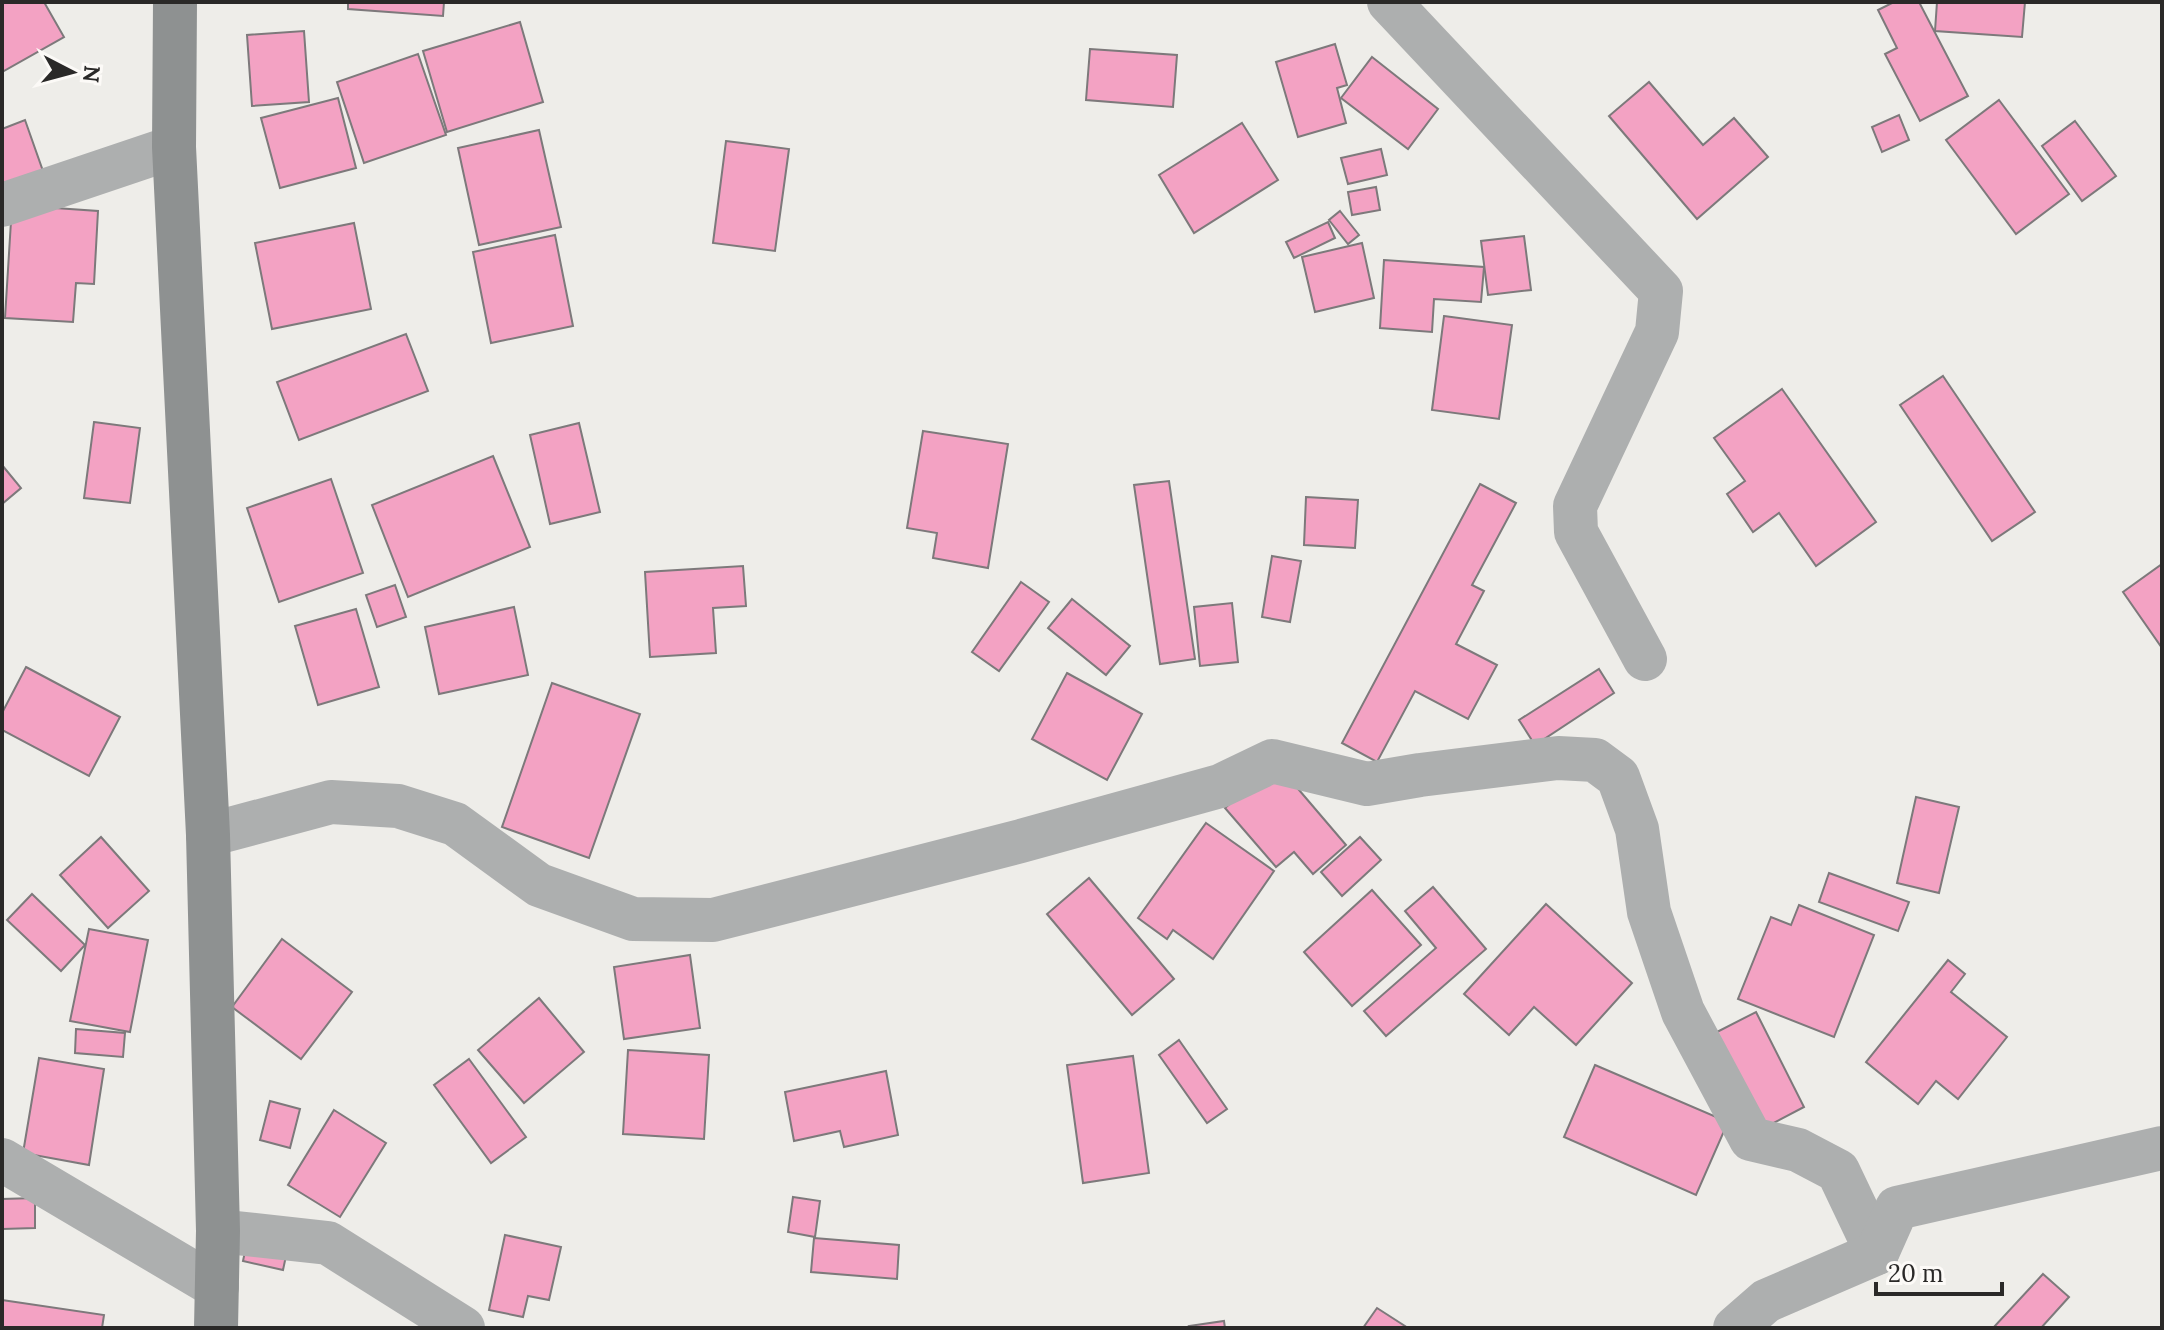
<svg xmlns="http://www.w3.org/2000/svg" width="2164" height="1330" viewBox="0 0 2164 1330" font-family="Lora,serif">
	<style>
		.building { fill: #f3a2c3; stroke: #7d797b; stroke-width: 2 }
		.lines { fill: none; stroke-linecap: round; stroke-linejoin: round }
		.minor { stroke: #adafaf; stroke-width: 44 }
		.secondary { stroke: #8e9191; stroke-width: 44 }
	</style>
	<rect width="100%" height="100%" fill="#eeede9"/>
	<g class="building">
		<polygon points="2,2 44,2 64,37 2,72"/>
		<polygon points="348,2 444,2 443,16 348,9"/>
		<polygon points="1894,2 1919,2 1968,96 1920,121 1885,54 1897,48 1878,10"/>
		<polygon points="1937,2 2025,2 2022,37 1935,31"/>
		<polygon points="520,22 543,102 447,132 423,51"/>
		<polygon points="304,31 309,102 252,106 247,35"/>
		<polygon points="1335,44 1347,85 1337,88 1346,123 1298,137 1276,62"/>
		<polygon points="1090,49 1177,55 1173,107 1086,100"/>
		<polygon points="418,54 446,135 364,163 337,82"/>
		<polygon points="1372,57 1438,109 1408,149 1341,98"/>
		<polygon points="1649,82 1703,145 1734,118 1768,157 1697,219 1609,116"/>
		<polygon points="338,98 356,168 280,188 261,118"/>
		<polygon points="1999,100 2069,194 2016,234 1946,140"/>
		<polygon points="1899,115 1909,140 1882,152 1872,127"/>
		<polygon points="25,120 44,174 2,189 2,129"/>
		<polygon points="2075,121 2116,176 2082,201 2042,146"/>
		<polygon points="1242,123 1278,180 1194,233 1159,175"/>
		<polygon points="539,130 561,227 479,245 458,148"/>
		<polygon points="726,141 789,149 775,251 713,243"/>
		<polygon points="1381,149 1387,175 1348,184 1341,158"/>
		<polygon points="1376,187 1380,210 1352,215 1348,192"/>
		<polygon points="12,205 98,211 94,284 76,283 73,322 5,318"/>
		<polygon points="1340,211 1359,235 1348,244 1329,220"/>
		<polygon points="1328,222 1335,238 1294,258 1286,242"/>
		<polygon points="354,223 371,309 272,329 255,243"/>
		<polygon points="555,235 573,326 491,343 473,252"/>
		<polygon points="1524,236 1531,290 1488,295 1481,241"/>
		<polygon points="1362,243 1374,298 1315,312 1302,257"/>
		<polygon points="1384,260 1484,267 1481,302 1434,299 1432,332 1380,328"/>
		<polygon points="1444,316 1512,325 1499,419 1432,410"/>
		<polygon points="406,334 428,391 299,440 277,382"/>
		<polygon points="1943,376 2035,512 1992,541 1900,405"/>
		<polygon points="1782,389 1876,522 1816,566 1779,513 1753,532 1727,494 1745,481 1714,438"/>
		<polygon points="94,422 140,428 130,503 84,498"/>
		<polygon points="579,423 600,512 550,524 530,435"/>
		<polygon points="923,431 1008,444 988,568 933,558 937,533 907,528"/>
		<polygon points="493,456 530,547 408,597 372,505"/>
		<polygon points="2,465 21,488 2,504"/>
		<polygon points="331,479 363,573 279,602 247,508"/>
		<polygon points="1169,481 1195,659 1160,664 1134,485"/>
		<polygon points="1480,484 1516,503 1472,585 1484,591 1456,644 1497,665 1468,719 1415,691 1377,762 1342,743"/>
		<polygon points="1306,497 1358,500 1355,548 1304,545"/>
		<polygon points="1272,556 1301,561 1290,622 1262,617"/>
		<polygon points="2162,564 2162,648 2123,592"/>
		<polygon points="743,566 746,606 713,608 716,653 650,657 645,572"/>
		<polygon points="1021,582 1049,602 999,671 972,652"/>
		<polygon points="395,585 406,617 377,627 366,595"/>
		<polygon points="1072,599 1130,646 1106,675 1048,628"/>
		<polygon points="1232,603 1238,662 1200,666 1194,607"/>
		<polygon points="514,607 528,675 439,694 425,627"/>
		<polygon points="356,609 379,687 318,705 295,626"/>
		<polygon points="26,667 120,717 89,776 2,730 2,713"/>
		<polygon points="1599,669 1614,693 1535,745 1519,720"/>
		<polygon points="1067,673 1142,714 1107,780 1032,739"/>
		<polygon points="552,683 640,714 589,858 502,827"/>
		<polygon points="1276,763 1346,845 1313,874 1294,852 1276,867 1225,808"/>
		<polygon points="1916,797 1959,807 1939,893 1897,883"/>
		<polygon points="1206,823 1274,871 1213,959 1173,930 1167,939 1138,918"/>
		<polygon points="101,837 149,891 108,928 60,875"/>
		<polygon points="1360,837 1381,860 1342,896 1321,872"/>
		<polygon points="1829,873 1909,902 1898,931 1819,902"/>
		<polygon points="1089,878 1174,979 1132,1015 1047,914"/>
		<polygon points="1433,887 1486,949 1386,1036 1364,1011 1436,948 1405,911"/>
		<polygon points="1372,890 1421,945 1352,1006 1304,952"/>
		<polygon points="32,894 85,945 61,971 7,920"/>
		<polygon points="1546,904 1632,983 1576,1045 1534,1007 1509,1035 1464,994"/>
		<polygon points="1799,905 1874,935 1834,1037 1738,999 1771,917 1791,925"/>
		<polygon points="89,929 148,940 130,1032 70,1021"/>
		<polygon points="282,939 352,992 301,1059 232,1007"/>
		<polygon points="690,955 700,1028 624,1039 614,967"/>
		<polygon points="1948,960 1965,974 1951,992 2007,1037 1958,1099 1936,1081 1918,1104 1866,1062"/>
		<polygon points="539,998 584,1052 524,1103 478,1050"/>
		<polygon points="1756,1012 1804,1107 1764,1128 1715,1033"/>
		<polygon points="76,1029 125,1033 123,1057 75,1053"/>
		<polygon points="1179,1040 1227,1109 1207,1123 1159,1055"/>
		<polygon points="628,1050 709,1055 704,1139 623,1134"/>
		<polygon points="1133,1056 1149,1173 1083,1183 1067,1065"/>
		<polygon points="39,1058 104,1069 89,1165 23,1153"/>
		<polygon points="469,1059 526,1137 491,1163 434,1085"/>
		<polygon points="1595,1065 1728,1122 1696,1195 1564,1137"/>
		<polygon points="886,1071 898,1135 844,1147 840,1131 794,1141 785,1092"/>
		<polygon points="270,1101 300,1109 290,1148 260,1140"/>
		<polygon points="334,1110 386,1143 340,1217 288,1185"/>
		<polygon points="793,1197 820,1201 815,1237 788,1232"/>
		<polygon points="35,1198 35,1228 3,1229 2,1199"/>
		<polygon points="250,1228 290,1237 283,1270 243,1261"/>
		<polygon points="505,1235 561,1247 549,1300 528,1296 523,1317 489,1310"/>
		<polygon points="814,1238 899,1245 897,1279 811,1272"/>
		<polygon points="2043,1274 2069,1297 2041,1328 1993,1328"/>
		<polygon points="2,1300 104,1315 102,1328 2,1328"/>
		<polygon points="1377,1308 1408,1328 1363,1328"/>
		<polygon points="1224,1321 1225,1328 1190,1328 1189,1326"/>
	</g>
	<g class="lines">
		<g class="minor">
			<polyline points="1389,2 1661,291 1657,332 1575,506 1576,532 1645,659"/>
			<polyline points="2,205 174,147"/>
			<polyline points="208,835 331,802 398,806 455,824 539,885 633,919 713,920 1021,841 1220,786 1272,761 1367,784 1420,775 1558,758 1595,760 1618,777 1637,829 1649,912 1683,1012 1751,1139 1798,1150 1838,1171 1877,1253"/>
			<polyline points="2,1160 217,1287"/>
			<polyline points="218,1231 328,1243 463,1328"/>
			<polyline points="1735,1328 1766,1301 1877,1253 1897,1208 2162,1148"/>
		</g>
		<polyline class="secondary" points="175,2 174,147 208,835 218,1231 216,1328"/>
	</g>
	<rect width="2164" height="1330" fill="none" stroke="#2a2928" stroke-width="8"/>
	<g transform="translate(72 72) rotate(96)" stroke="#fcfaf7" stroke-width="6" paint-order="stroke">
	<path d="M0-6L14 30L0 20L-14 30Z" fill="#2a2928"/>
	<text y="-12" font-size="22" font-weight="bold" text-anchor="middle" fill="#2a2928">N</text>
	</g>
	<path d="M1876 1282v12h126v-12" fill="none" stroke="#2a2928" stroke-width="4"/>
	<text x="1888" y="1282" font-size="24" fill="#2a2928" stroke="#fcfaf7" stroke-width="6" paint-order="stroke">20 m</text>
</svg>
